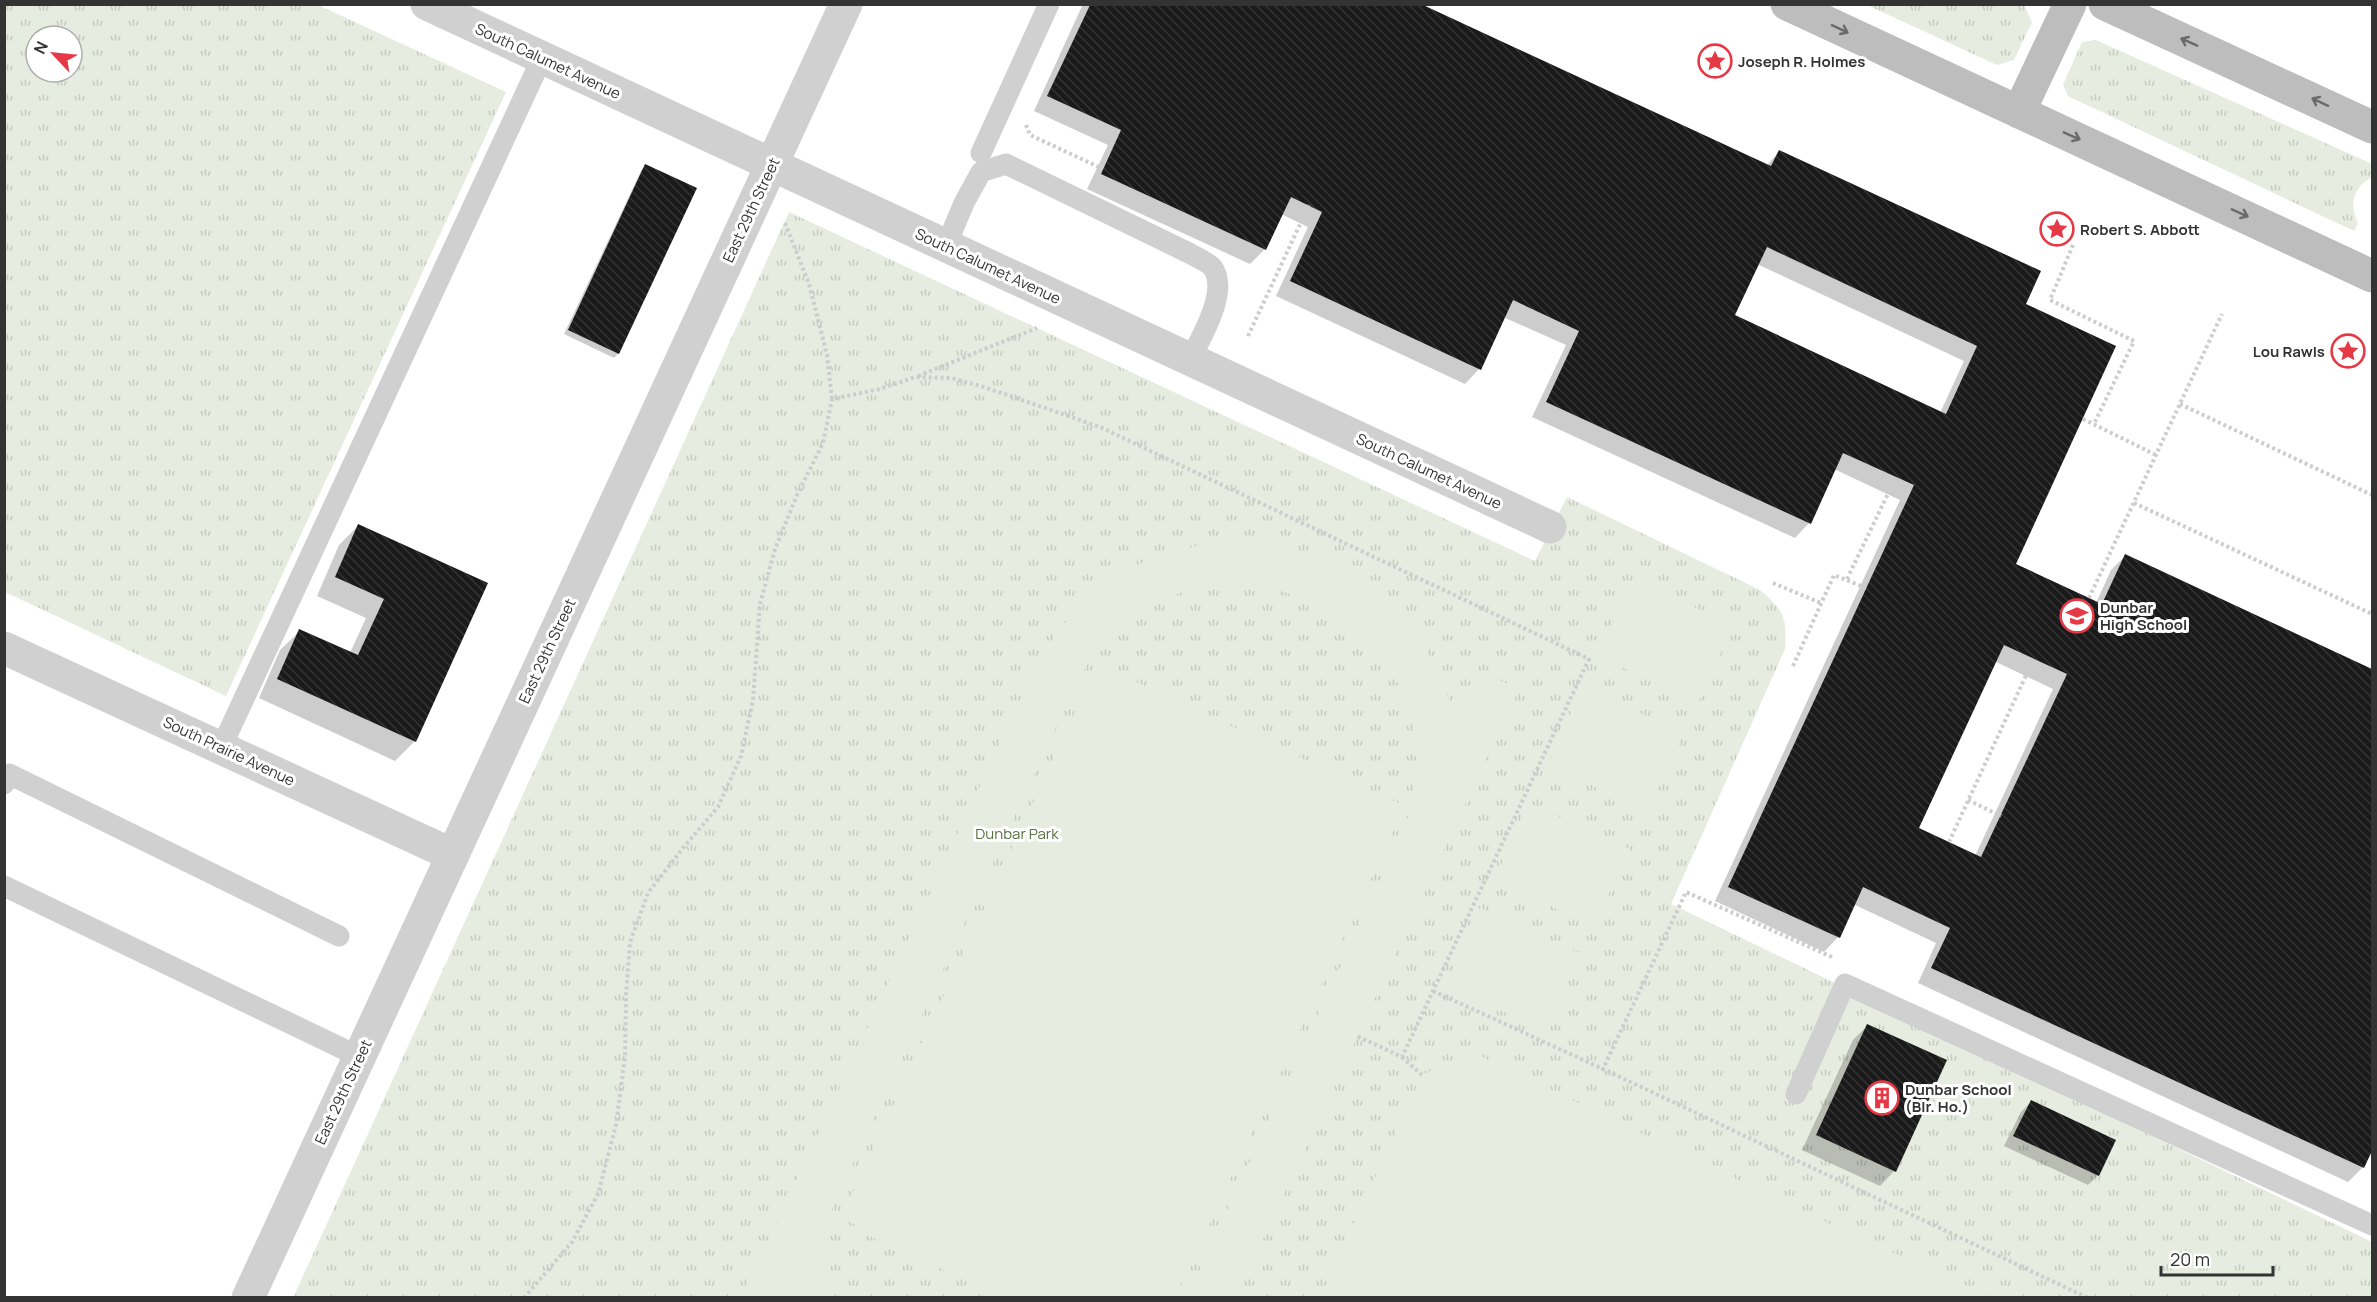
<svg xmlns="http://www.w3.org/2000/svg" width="2377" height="1302" viewBox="0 0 2377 1302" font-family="Manrope,sans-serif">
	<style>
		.grass { fill: url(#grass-tufts); fill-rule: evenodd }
		.garden { fill: #e6ecdf }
		.shadow { fill: #0003; fill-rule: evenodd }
		.building { fill: url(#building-back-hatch); fill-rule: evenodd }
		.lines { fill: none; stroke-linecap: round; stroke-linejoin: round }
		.path { stroke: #cdcdcd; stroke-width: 4; stroke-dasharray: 3 3; stroke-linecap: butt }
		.lane { stroke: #d0d0d0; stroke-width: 21 }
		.street { stroke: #d0d0d0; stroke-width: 33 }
		.secondary { stroke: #bdbdbd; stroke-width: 33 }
		.oneway { stroke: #6a6a6a }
		.labels { text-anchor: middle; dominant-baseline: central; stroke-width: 6; stroke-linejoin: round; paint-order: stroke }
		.street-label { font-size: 15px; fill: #333; stroke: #fff }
		.poi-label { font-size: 15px; font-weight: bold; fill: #333; stroke: #fff; text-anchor: start }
		.park-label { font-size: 15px; fill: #56703f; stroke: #fff }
	</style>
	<defs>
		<pattern id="grass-tufts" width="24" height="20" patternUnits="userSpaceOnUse" patternTransform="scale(1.5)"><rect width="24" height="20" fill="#e6ecdf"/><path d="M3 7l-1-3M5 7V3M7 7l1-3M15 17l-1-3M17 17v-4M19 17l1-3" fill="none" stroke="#c6cbc0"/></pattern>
		<pattern id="building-back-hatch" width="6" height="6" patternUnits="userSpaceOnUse" patternTransform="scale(1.5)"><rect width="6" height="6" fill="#1a1a1a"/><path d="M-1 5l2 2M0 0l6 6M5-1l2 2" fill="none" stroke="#333"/></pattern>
	</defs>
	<rect width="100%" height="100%" fill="#fff"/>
	<g class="grass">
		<path d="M4,5h314l188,87 -280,604 -221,-104zM36,36h36v36h-36z"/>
		<polygon points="1867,5 2024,5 2032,22 2014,60 1997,65"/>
		<path d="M2096,40l276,124v14c-19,7 -23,28 -14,45l-4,8 -286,-135 -5,-11 19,-43z"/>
		<path d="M789,212l746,349 32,-64 193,93c24,21 27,27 25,59l-114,255 701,338v56h-2079z"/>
	</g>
	<g class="garden">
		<path d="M1236,542c110,1 192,73 219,177l24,-48 40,18 -283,608h-49l216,-466c81,-213 -219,-349 -327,-147l-247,531 -6,46 3,36h-84l289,-621c45,-87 107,-129 205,-134z"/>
		<polygon points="1633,579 1734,625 1698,702 1597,656"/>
		<polygon points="1097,664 1405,806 1175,1297 1003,1297 867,1235 869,1231 841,1218"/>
		<polygon points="1583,687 1684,733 1648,811 1547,765"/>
		<polygon points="1529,803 1630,849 1594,926 1494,880"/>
		<polygon points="1480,908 1581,954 1546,1031 1445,985"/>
		<polygon points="1472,1052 1853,1235 1992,1297 1320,1297 1422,1075"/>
	</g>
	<g class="shadow">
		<path d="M1083,4h338l345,162 13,-14 245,153 -10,260 82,38 15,-33 14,-14 247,114v477l-9,20 -15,15 -430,-199 18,-40 -83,-39 -15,33 -14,15 -109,-51 185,-401 -66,-31 -25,54 -14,15 -263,-121 34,-72 -63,-28 -24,52 -14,15 -189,-88 32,-69 -27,-13 -16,35 -15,15 -163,-75 21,-44 -74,-34zM1757,264l207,97 -24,52 -207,-97zM1994,661l59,28 -78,167 -58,-27z"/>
		<polygon points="645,166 618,354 614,358 564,334 641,171"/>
		<polygon points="358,526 486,584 414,742 395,761 259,698 280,650 300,631 350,653 366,618 317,596 339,545"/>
		<polygon points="1868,1025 1894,1171 1880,1186 1802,1150 1853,1040"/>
		<polygon points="2031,1102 2098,1175 2088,1185 2004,1146 2021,1112"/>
	</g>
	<g class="building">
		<path d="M1090,5h333l348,161 8,-16 262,121 -15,33 90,42 -100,218 86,40 23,-50 247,115v482l-8,17 -433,-200 19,-40 -87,-41 -23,51 -112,-51 186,-402 -71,-32 -32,71 -265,-122 33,-71 -66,-31 -32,70 -191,-89 32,-69 -31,-15 -25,53 -165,-76 20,-44 -74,-34zM1767,247l210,99 -31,68 -211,-99zM2004,645l63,29 -86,183 -62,-29z"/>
		<polygon points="645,164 697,188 619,354 568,330"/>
		<polygon points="358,524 488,583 416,742 277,679 299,629 358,655 384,599 335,577"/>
		<polygon points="1867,1024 1947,1060 1896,1172 1816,1135"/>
		<polygon points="2031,1100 2116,1140 2099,1176 2013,1136"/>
	</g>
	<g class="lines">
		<g class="path">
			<polyline points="1026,125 1030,135 1101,168 1116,134"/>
			<polyline points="785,223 809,284 827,355 832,399"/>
			<polyline points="1229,240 1258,253"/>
			<polyline points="2073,245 2050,300 2134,341 2094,424"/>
			<polyline points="1248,336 1309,205"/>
			<polyline points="918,376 1037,328"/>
			<polyline points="2180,404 2372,495"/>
			<polyline points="2083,419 2156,455"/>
			<polyline points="2134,503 2372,614"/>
			<polyline points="1847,579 1896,477"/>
			<polyline points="1773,583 1821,603"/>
			<polyline points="2089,598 2222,314"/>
			<polyline points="1793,666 1834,575 1866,588"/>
			<polyline points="1968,800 2001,816"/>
			<polyline points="1949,842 2034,658"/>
			<polyline points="1832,957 1686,892 1603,1069 2088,1298"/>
			<polyline points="1433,991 1603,1069"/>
			<polyline points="1402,1057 1422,1075"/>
			<polyline points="524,1298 572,1242 598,1194 616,1125 625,1057 626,996 630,942 648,893 683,848 718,807 741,756 753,700 760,604 775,549 797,495 823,443 832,399 880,389 915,377 951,378 984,387 1100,427 1589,659 1402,1057 1357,1036"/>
		</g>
		<g class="lane">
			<polyline points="981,153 1049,4"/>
			<path d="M946,246l18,-43 17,-31 25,-8 183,89c7,4 19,9 24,15 16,24 -12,69 -23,92"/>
			<polyline points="221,748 542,58"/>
			<polyline points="4,784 9,774 339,936"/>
			<polyline points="4,886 360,1057"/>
			<polyline points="1796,1094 1845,984 2372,1225"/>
		</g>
		<g class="street">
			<polyline points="427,4 1550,527"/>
			<polyline points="4,648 453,855"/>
			<polyline points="248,1298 846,4"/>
		</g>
		<g class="secondary">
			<polyline points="1787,4 2372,276"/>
			<polyline points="2105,4 2372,127"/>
			<polyline points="2019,112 2070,4"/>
		</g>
	</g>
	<defs><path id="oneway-shaft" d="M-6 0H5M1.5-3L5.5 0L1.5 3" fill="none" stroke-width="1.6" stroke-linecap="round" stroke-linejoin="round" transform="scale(1.5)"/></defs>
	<g class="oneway">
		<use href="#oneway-shaft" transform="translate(1840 29) rotate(25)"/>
		<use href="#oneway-shaft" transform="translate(2189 42) rotate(-156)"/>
		<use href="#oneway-shaft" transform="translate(2320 102) rotate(-155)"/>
		<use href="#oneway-shaft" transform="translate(2072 136) rotate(24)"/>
		<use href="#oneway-shaft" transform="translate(2240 213) rotate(24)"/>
	</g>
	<defs>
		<symbol id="sight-ring" viewBox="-11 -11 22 22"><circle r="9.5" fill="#fff" stroke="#e63946" stroke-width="1.5"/><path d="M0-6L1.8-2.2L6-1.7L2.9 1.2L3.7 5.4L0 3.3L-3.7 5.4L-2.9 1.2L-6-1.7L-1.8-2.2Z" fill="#e63946"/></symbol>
		<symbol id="school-ring" viewBox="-11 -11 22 22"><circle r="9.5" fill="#fff" stroke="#e63946" stroke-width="1.5"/><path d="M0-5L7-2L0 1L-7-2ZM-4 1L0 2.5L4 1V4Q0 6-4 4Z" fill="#e63946"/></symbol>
		<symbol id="building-ring" viewBox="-11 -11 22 22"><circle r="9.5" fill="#fff" stroke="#e63946" stroke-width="1.5"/><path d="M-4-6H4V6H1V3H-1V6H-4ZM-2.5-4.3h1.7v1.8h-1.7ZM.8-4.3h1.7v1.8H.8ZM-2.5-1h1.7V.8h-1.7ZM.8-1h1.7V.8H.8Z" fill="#e63946"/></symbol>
	</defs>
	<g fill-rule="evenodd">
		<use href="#sight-ring" x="1696" y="42" width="38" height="38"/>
		<use href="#sight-ring" x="2038" y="210" width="38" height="38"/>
		<use href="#sight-ring" x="2329" y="332" width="38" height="38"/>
		<use href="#school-ring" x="2058" y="597" width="38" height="38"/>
		<use href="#building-ring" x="1863" y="1079" width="38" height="38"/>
	</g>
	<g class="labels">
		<g class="street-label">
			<text transform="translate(548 61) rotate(25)">South Calumet Avenue</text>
			<text transform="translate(751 210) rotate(-65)">East 29th Street</text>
			<text transform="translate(988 266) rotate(25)">South Calumet Avenue</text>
			<text transform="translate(1429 471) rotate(25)">South Calumet Avenue</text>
			<text transform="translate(547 651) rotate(-65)">East 29th Street</text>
			<text transform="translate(229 751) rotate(25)">South Prairie Avenue</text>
			<text transform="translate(343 1092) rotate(-65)">East 29th Street</text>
		</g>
		<g class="poi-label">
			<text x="1738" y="61">Joseph R. Holmes</text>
			<text x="2080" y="229">Robert S. Abbott</text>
			<text x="2325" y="351" text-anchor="end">Lou Rawls</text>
			<text x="2100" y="607">Dunbar<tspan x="2100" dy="17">High School</tspan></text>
			<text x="1905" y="1089">Dunbar School<tspan x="1905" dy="17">(Blr. Ho.)</tspan></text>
		</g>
		<g class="park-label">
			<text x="1017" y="833">Dunbar Park</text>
		</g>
	</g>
	<rect width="2377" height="1302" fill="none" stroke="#333333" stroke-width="12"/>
	<g transform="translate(54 54) rotate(296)"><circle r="28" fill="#ffffff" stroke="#adadad" stroke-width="1.5"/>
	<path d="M0-4.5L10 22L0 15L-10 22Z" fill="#e63946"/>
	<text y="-9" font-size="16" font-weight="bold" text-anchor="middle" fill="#333333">N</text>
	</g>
	<path d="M2161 1266v9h112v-9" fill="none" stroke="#333333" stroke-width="3"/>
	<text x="2170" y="1266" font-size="18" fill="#333333" stroke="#ffffff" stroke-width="4.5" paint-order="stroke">20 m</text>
</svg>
